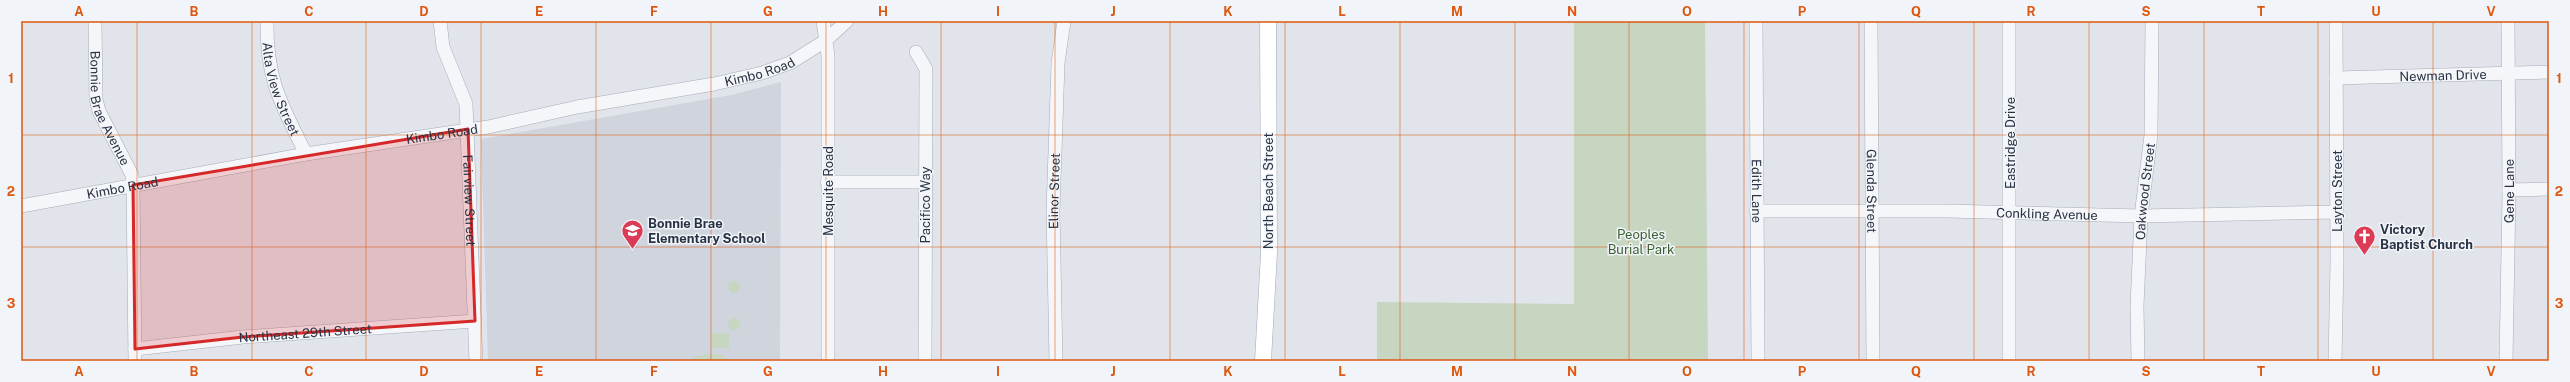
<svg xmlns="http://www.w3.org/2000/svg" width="2570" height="382" viewBox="0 0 2570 382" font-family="'Public Sans',sans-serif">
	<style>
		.built { fill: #cfd4dd }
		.green { fill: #c6d6c1 }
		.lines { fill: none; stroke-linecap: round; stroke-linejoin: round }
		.minor-casing { stroke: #a6acb6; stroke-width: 14 }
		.major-casing { stroke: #9fa9b8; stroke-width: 17 }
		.minor { stroke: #f4f6f9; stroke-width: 13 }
		.major { stroke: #fff; stroke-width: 16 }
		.marked { fill: #d62828; fill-opacity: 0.2; stroke: #d62828; stroke-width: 3; stroke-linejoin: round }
		.grid { fill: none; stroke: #de570f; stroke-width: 1; stroke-opacity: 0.55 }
		.labels { text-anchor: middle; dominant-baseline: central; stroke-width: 3; stroke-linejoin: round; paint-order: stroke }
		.street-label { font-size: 13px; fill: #283244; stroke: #f1f4f8 }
		.poi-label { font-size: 13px; font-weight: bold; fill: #283244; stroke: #f1f4f8; text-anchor: start }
		.park-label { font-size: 13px; fill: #3c6133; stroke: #f1f4f8 }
		.neatline { fill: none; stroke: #de570f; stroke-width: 1.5 }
		.grid-label { font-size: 13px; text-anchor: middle; font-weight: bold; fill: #de570f }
	</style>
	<rect width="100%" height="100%" fill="#e1e5eb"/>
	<polygon class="built" points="781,82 780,361 488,361 481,139 731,95"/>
	<g class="green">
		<polygon points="1574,21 1705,21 1708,361 1377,361 1377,302 1574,304"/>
		<circle cx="734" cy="287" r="6"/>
		<circle cx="734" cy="324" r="6"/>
		<rect x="712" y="333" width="17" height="15"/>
		<polygon points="710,354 723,355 729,361 694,361 693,357"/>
	</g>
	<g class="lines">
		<defs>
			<g id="minor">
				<path id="s1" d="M95,21l1,78 3,12 33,64 1,10 2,176"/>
				<path id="s2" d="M267,21c-1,58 14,83 39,133"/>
				<path id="s3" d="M440,21l3,26 23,57 10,257"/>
				<polyline points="823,21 828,56 828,361"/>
				<path id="s4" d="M1756,21l2,340"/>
				<path id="s5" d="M1871,21l2,340"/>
				<polyline points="916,52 926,69 925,361"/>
				<path id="s6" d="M2336,78l213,-6"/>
				<polyline points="827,182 925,182"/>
				<polyline points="2509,190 2549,189"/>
				<path id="s7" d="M21,206l285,-52 182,-27 89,-20 137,-23 48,-11 28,-10 35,-22 22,-20"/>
				<path id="s8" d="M1756,211h192l193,5 196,-4"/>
				<path id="s9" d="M135,349l108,-12 232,-16"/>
				<path id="s10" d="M1056,361l-3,-150 5,-148 6,-42"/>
				<polyline points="2009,361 2009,21"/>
				<path id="s11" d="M2138,361l-1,-55 4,-90 10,-81 1,-114"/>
				<polyline points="2335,361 2337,262 2336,21"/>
				<path id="s12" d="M2506,361l3,-166 -1,-174"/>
			</g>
			<polyline id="major" points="1263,361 1269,253 1268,21"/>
		</defs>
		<use href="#minor" class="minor-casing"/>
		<use href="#major" class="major-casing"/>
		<use href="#minor" class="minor"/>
		<use href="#major" class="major"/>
	</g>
	<path class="marked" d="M468,129l7,192 -232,16 -108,12 -2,-164z"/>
	<path class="grid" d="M137,21v340M252,21v340M366,21v340M481,21v340M596,21v340M711,21v340M826,21v340M941,21v340M1055,21v340M1170,21v340M1285,21v340M1400,21v340M1515,21v340M1629,21v340M1744,21v340M1859,21v340M1974,21v340M2089,21v340M2204,21v340M2318,21v340M2433,21v340M21,135h2528M21,247h2528"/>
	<defs>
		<symbol id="school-pin" viewBox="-11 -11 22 30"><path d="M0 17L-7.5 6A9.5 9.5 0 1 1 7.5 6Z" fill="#db3b54" stroke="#f1f4f8"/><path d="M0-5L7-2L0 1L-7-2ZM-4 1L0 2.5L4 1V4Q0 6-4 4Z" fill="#fff"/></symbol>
		<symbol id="church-pin" viewBox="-11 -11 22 30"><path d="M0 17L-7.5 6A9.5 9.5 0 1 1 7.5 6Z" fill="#db3b54" stroke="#f1f4f8"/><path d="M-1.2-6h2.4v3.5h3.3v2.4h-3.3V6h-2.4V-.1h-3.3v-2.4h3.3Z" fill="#fff"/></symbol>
	</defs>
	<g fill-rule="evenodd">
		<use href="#school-pin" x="620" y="218" width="25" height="34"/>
		<use href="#church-pin" x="2352" y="224" width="25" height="34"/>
	</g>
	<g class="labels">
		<g class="street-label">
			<text stroke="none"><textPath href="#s7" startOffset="751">Kimbo Road</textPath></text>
			<text stroke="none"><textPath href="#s6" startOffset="107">Newman Drive</textPath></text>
			<text stroke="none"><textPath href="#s2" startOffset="70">Alta View Street</textPath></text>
			<text stroke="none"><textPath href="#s1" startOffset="90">Bonnie Brae Avenue</textPath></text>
			<text stroke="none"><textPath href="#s7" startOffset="427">Kimbo Road</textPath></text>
			<text transform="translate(2010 143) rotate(-90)">Eastridge Drive</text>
			<text stroke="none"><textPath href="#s7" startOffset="103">Kimbo Road</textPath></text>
			<text transform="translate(828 191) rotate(-90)">Mesquite Road</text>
			<text stroke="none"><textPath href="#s10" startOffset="170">Elinor Street</textPath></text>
			<text transform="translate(1268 191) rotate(-90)">North Beach Street</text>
			<text stroke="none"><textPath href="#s4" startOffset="170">Edith Lane</textPath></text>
			<text stroke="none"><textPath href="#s5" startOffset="170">Glenda Street</textPath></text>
			<text stroke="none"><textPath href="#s11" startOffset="170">Oakwood Street</textPath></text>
			<text transform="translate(2337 191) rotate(-90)">Layton Street</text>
			<text stroke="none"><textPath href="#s12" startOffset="170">Gene Lane</textPath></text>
			<text stroke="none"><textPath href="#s3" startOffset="184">Fairview Street</textPath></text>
			<text transform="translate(925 205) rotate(-90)">Pacifico Way</text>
			<text stroke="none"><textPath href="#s8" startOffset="291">Conkling Avenue</textPath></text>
			<text stroke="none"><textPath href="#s9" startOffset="171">Northeast 29th Street</textPath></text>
		</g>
		<g class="poi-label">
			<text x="648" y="223">Bonnie Brae<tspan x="648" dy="15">Elementary School</tspan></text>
			<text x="2380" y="229">Victory<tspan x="2380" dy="15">Baptist Church</tspan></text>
		</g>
		<g class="park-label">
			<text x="1641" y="234">Peoples<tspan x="1641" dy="15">Burial Park</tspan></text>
		</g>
	</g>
	<rect width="2570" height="382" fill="none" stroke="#f1f4f8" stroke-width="44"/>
	<rect x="22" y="22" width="2526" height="338" class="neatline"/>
	<g class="grid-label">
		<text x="79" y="16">A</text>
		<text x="194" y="16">B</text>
		<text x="309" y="16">C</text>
		<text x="424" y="16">D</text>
		<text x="539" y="16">E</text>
		<text x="654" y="16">F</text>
		<text x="768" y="16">G</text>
		<text x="883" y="16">H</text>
		<text x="998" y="16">I</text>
		<text x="1113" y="16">J</text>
		<text x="1228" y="16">K</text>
		<text x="1342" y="16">L</text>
		<text x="1457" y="16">M</text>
		<text x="1572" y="16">N</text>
		<text x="1687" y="16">O</text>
		<text x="1802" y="16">P</text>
		<text x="1916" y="16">Q</text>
		<text x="2031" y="16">R</text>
		<text x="2146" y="16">S</text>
		<text x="2261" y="16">T</text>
		<text x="2376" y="16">U</text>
		<text x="2491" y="16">V</text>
		<text x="11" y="83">1</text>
		<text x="2559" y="83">1</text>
		<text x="11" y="196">2</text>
		<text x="2559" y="196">2</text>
		<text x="11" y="308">3</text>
		<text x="2559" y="308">3</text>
		<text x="79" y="376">A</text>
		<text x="194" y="376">B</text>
		<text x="309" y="376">C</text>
		<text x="424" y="376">D</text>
		<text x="539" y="376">E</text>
		<text x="654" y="376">F</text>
		<text x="768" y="376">G</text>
		<text x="883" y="376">H</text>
		<text x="998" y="376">I</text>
		<text x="1113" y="376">J</text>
		<text x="1228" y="376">K</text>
		<text x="1342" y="376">L</text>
		<text x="1457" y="376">M</text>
		<text x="1572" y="376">N</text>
		<text x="1687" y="376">O</text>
		<text x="1802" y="376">P</text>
		<text x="1916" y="376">Q</text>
		<text x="2031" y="376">R</text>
		<text x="2146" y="376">S</text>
		<text x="2261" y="376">T</text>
		<text x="2376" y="376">U</text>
		<text x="2491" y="376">V</text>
	</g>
</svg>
